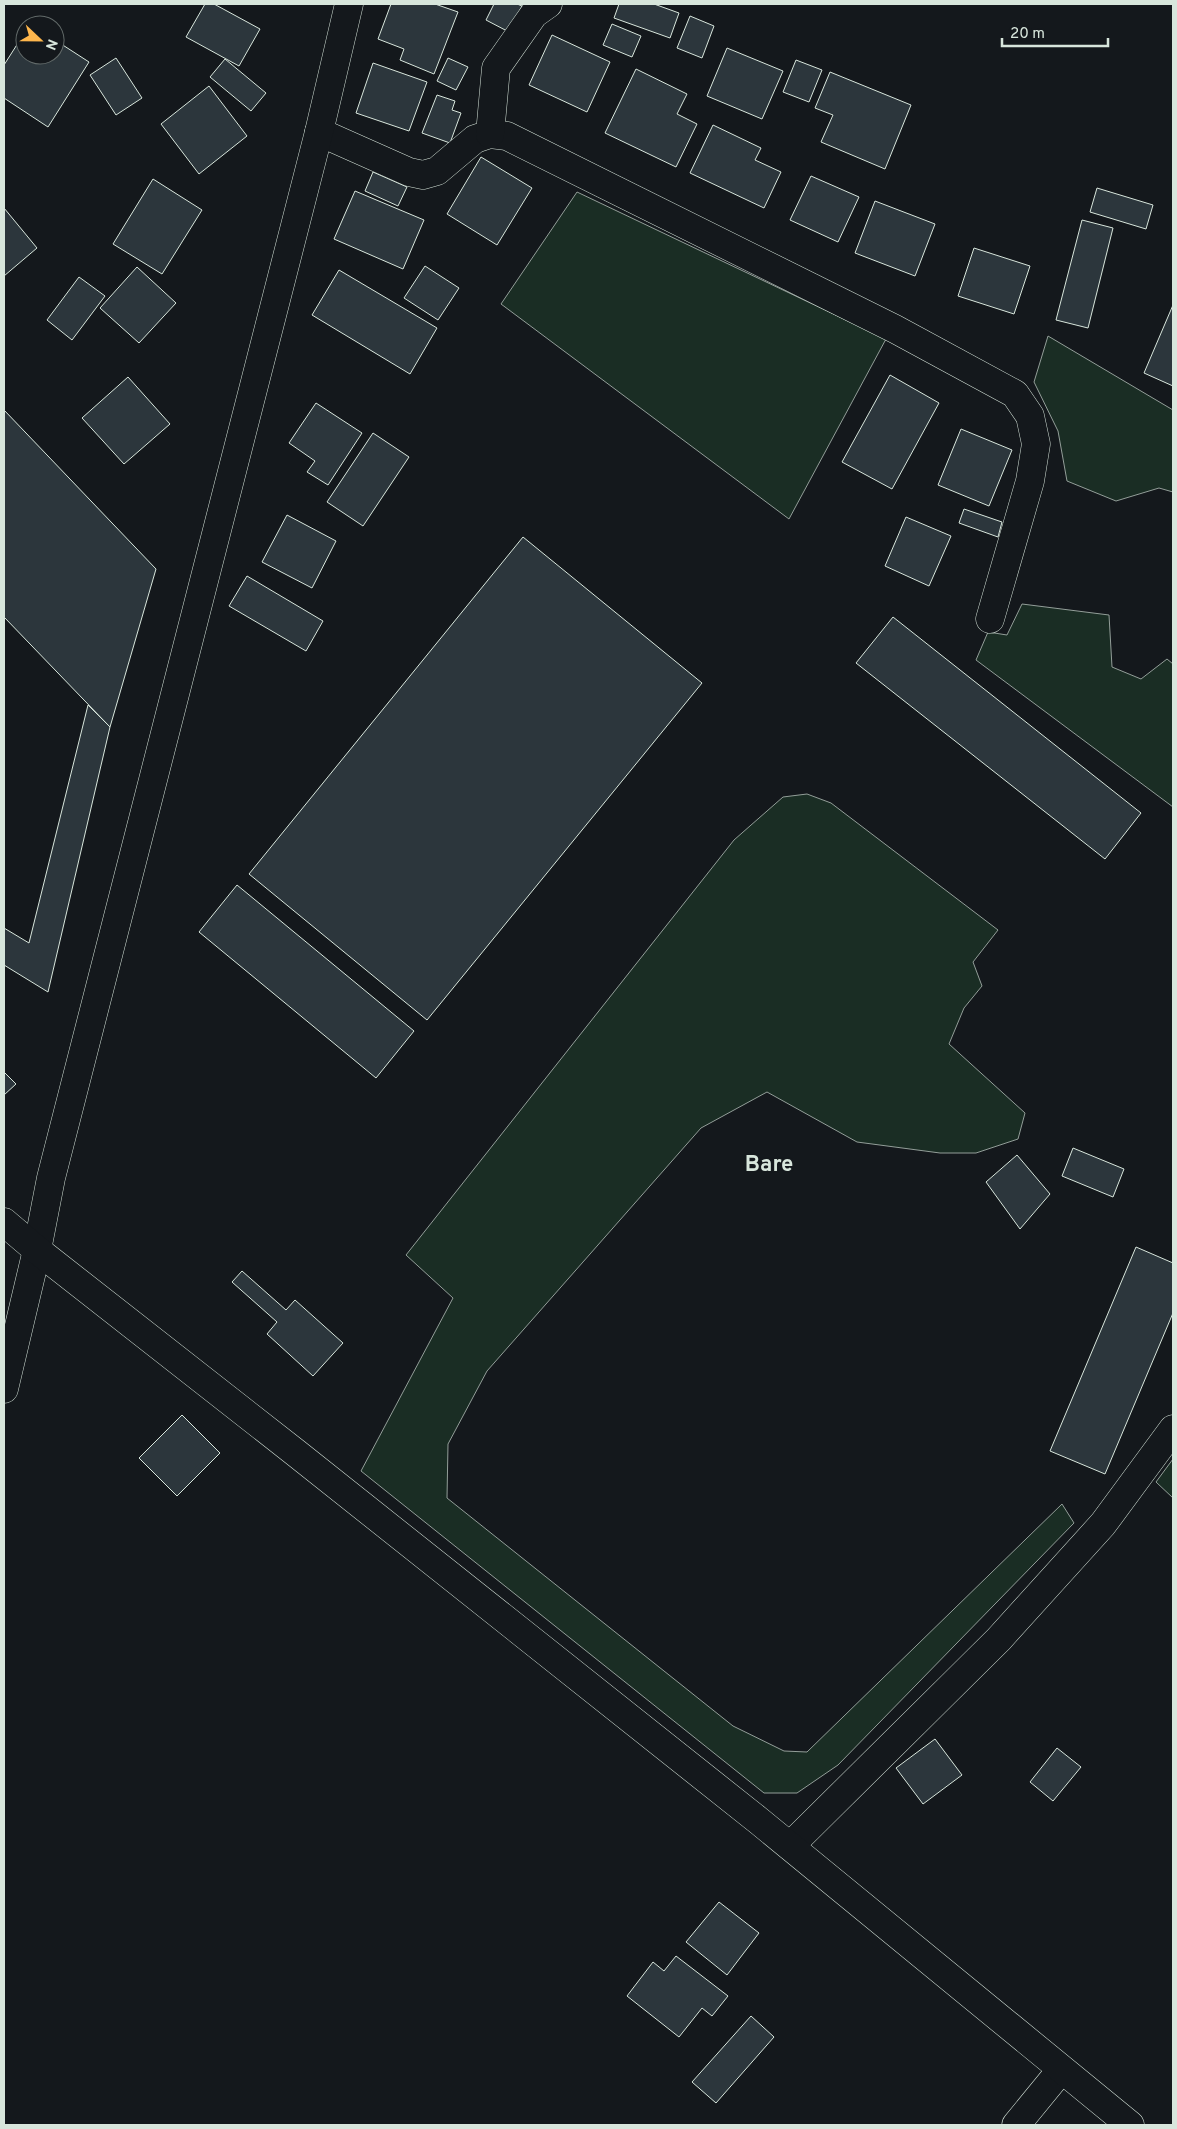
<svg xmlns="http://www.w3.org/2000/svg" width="1177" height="2129" viewBox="0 0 1177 2129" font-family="Overpass,sans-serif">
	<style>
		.green { fill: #1a2d24; stroke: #939e99 }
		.building { fill: #2c363c; stroke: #d8e6dc }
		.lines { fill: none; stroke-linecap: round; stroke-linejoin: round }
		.minor-casing { stroke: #d8e6dc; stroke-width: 29 }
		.tertiary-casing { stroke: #d8e6dc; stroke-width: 29 }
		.minor { stroke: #14181c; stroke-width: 28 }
		.tertiary { stroke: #14181c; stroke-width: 28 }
		.labels { text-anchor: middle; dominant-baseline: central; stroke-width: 4; stroke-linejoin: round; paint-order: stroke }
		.district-label { font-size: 22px; font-weight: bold; fill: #d8e6dc; stroke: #14181c }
	</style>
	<rect width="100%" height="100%" fill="#14181c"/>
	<g class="green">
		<polygon points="577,192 886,339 789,519 501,304"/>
		<polygon points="1048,336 1173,410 1173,492 1159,488 1116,501 1067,481 1058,431 1034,382"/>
		<polygon points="1022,604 1109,615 1112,667 1141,679 1167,659 1173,664 1173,807 976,660 988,632 1007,635"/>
		<polygon points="807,794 831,803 998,930 973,962 982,986 964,1008 949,1044 1025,1113 1018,1139 976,1153 940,1153 857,1142 767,1092 701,1128 487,1371 448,1444 447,1498 733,1726 784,1751 807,1752 1062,1504 1074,1523 838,1765 797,1793 764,1793 361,1471 453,1298 406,1255 734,840 783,797"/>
		<polygon points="1173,1459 1173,1498 1156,1482"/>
	</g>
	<g class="building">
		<polygon points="205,4 214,4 260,29 239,66 186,37"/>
		<polygon points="391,4 435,4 458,12 434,74 400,60 404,49 378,39"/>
		<polygon points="494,4 517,4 522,6 509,32 486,20"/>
		<polygon points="619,4 654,4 679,13 670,38 614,18"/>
		<polygon points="690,16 714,26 702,58 677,48"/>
		<polygon points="612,24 641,36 632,57 603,45"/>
		<polygon points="25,32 25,55 55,55 55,40 89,62 48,127 4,98 4,65"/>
		<polygon points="552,35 610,62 587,112 529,85"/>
		<polygon points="727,48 783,71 762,119 707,96"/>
		<polygon points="116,58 142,98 116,115 90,75"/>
		<polygon points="448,58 468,67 456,90 437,81"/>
		<polygon points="225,59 266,93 251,111 210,77"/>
		<polygon points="796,60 822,70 809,102 783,92"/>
		<polygon points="373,63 427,82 409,131 356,113"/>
		<polygon points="636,69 687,94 677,114 697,124 676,167 605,133"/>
		<polygon points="830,72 911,105 885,169 821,142 833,115 815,108"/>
		<polygon points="209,86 247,136 199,174 161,124"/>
		<polygon points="437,95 455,101 452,110 461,113 450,143 422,133"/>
		<polygon points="713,125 761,148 755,160 781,172 764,208 690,173"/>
		<polygon points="481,157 532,188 497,245 447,214"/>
		<polygon points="373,172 407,187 398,206 365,191"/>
		<polygon points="811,176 859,197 838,242 790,220"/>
		<polygon points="153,179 202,210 162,274 113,244"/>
		<polygon points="1097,188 1153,205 1146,229 1090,212"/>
		<polygon points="355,191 424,220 403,269 334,239"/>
		<polygon points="875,201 935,224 915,276 855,253"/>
		<polygon points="4,208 37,248 4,276"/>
		<polygon points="1082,220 1113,228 1088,328 1056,320"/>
		<polygon points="974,248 1030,266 1014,314 958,296"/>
		<polygon points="425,266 459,288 438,320 404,298"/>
		<polygon points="137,267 176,303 139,343 100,308"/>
		<polygon points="339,270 437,328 410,374 312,315"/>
		<polygon points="79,277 105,296 72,340 47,320"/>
		<polygon points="1173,305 1173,386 1144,373"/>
		<polygon points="890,375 939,403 892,489 842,462"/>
		<polygon points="128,377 170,424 124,464 82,418"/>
		<polygon points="316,403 362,433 328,485 307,472 315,461 289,443"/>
		<polygon points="4,410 156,569 110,727 4,617"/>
		<polygon points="961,429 1012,450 989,506 938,485"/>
		<polygon points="373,433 409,457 363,526 327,502"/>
		<polygon points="964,509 1002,522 998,537 959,523"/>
		<polygon points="287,515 336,541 312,588 262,562"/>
		<polygon points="906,517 951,536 929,586 885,566"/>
		<polygon points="523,537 702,683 427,1020 249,874"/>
		<polygon points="247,576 323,621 306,651 229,606"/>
		<polygon points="893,617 1141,813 1105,859 856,663"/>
		<polygon points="88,705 110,727 48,992 4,965 4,928 29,943"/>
		<polygon points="237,885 414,1031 376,1078 199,932"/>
		<polygon points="4,1072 16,1084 4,1095"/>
		<polygon points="1073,1148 1124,1169 1113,1197 1062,1176"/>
		<polygon points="1017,1155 1050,1194 1020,1229 986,1182"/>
		<polygon points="1136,1247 1173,1263 1173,1313 1105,1474 1050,1451"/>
		<polygon points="242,1271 286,1310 295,1300 343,1343 313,1376 267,1334 277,1322 232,1282"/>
		<polygon points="182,1415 220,1453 177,1496 139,1458"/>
		<polygon points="935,1739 962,1775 923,1804 896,1768"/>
		<polygon points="1057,1748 1081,1767 1053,1801 1030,1782"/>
		<polygon points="719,1902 759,1933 727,1975 686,1942"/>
		<polygon points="676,1956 728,1996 712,2016 702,2008 679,2037 627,1996 653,1962 664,1971"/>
		<polygon points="751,2016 774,2037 716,2103 692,2082"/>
	</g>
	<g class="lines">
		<defs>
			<g id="minor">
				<polyline points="319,132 409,172 423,175 437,171 475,139 490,134 507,136 895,329 1015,394 1030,416 1036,444 1030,481 990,619"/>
				<polyline points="490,134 496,68 534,14 548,4"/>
				<polyline points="4,1389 37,1250 51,1178 319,132 349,4"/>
				<polyline points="790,1846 999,1639 1103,1524 1173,1429"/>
				<polyline points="1016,2125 1061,2070"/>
			</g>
			<polyline id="tertiary" points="4,1222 37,1250 296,1453 759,1821 1130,2125"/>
		</defs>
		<use href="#minor" class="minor-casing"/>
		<use href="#tertiary" class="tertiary-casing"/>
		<use href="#minor" class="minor"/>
		<use href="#tertiary" class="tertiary"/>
	</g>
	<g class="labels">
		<g class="district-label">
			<text x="769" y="1165">Bare</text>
		</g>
	</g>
	<rect width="1177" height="2129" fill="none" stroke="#d8e6dc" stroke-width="10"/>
	<g transform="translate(40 40) rotate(112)"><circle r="24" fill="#14181c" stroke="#626a69"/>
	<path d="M0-4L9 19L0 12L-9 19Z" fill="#ffb74d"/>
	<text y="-8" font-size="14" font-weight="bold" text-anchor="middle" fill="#d8e6dc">N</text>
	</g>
	<path d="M1002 38v8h106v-8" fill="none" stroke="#d8e6dc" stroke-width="2.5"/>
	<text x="1010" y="38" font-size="15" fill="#d8e6dc" stroke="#14181c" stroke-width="4" paint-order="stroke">20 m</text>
</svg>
